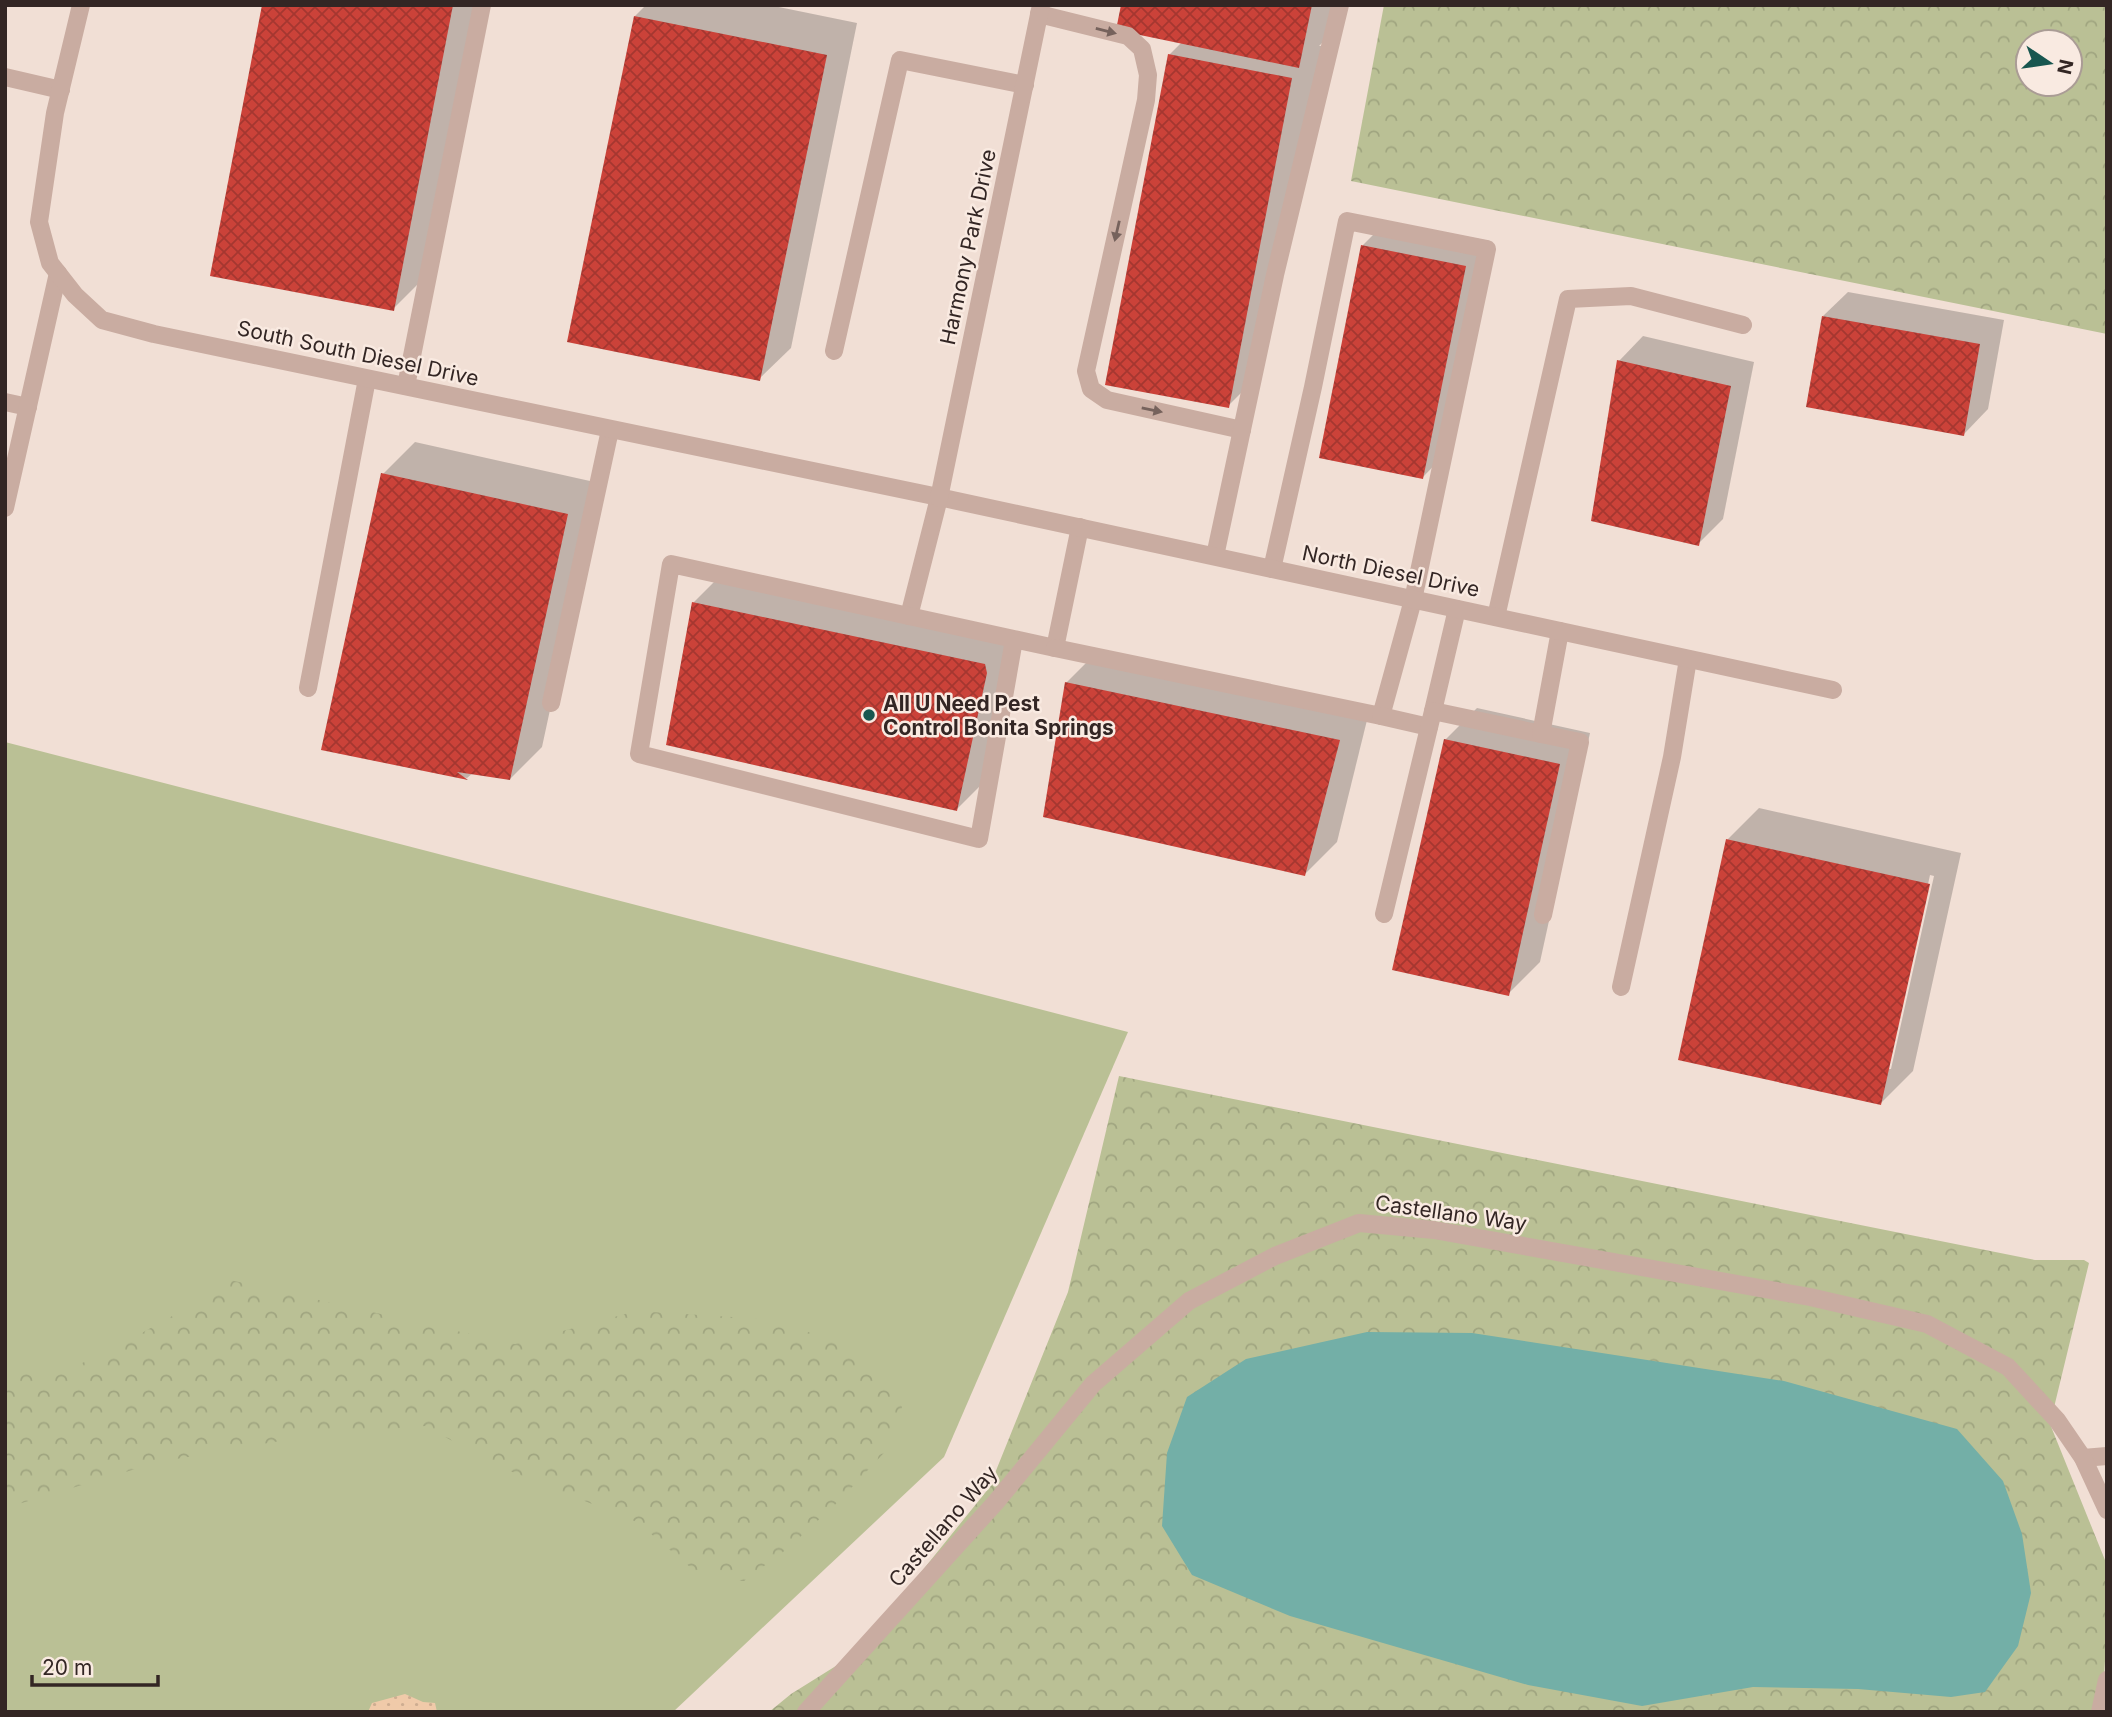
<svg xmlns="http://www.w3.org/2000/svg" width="2112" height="1717" viewBox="0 0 2112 1717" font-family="Inter,sans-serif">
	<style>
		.green { fill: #bac095 }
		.forest { fill: url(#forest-crowns); fill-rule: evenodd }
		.sand { fill: url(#sand-dots) }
		.water { fill: #73afa7 }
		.shadow { fill: #0003; fill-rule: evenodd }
		.building { fill: url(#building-cross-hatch) }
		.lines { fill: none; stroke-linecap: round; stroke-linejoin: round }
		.lane { stroke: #c9aca1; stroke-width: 18 }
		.street { stroke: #c9aca1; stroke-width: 18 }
		.oneway { fill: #76625c }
		.poi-dot { fill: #18564f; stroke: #f9eae1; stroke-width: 2.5 }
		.labels { text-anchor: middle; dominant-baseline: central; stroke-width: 5; stroke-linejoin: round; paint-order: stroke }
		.street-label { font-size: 21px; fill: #332624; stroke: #f9eae1 }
		.poi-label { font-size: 21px; font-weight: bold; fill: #332624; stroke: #f9eae1; text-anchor: start }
	</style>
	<defs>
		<pattern id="forest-crowns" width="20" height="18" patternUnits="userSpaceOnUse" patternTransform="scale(1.75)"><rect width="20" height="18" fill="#bac095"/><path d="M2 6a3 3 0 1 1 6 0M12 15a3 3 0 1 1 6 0" fill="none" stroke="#a0a580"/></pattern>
		<pattern id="sand-dots" width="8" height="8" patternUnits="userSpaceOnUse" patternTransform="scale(1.75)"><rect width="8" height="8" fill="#f0caa9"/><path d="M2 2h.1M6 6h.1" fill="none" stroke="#cead91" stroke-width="1.8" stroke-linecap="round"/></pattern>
		<pattern id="building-cross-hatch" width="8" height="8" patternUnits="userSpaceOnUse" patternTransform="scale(1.75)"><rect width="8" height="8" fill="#cb4239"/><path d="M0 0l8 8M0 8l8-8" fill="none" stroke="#a53730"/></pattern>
	</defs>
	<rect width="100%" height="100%" fill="#f1dfd5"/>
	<polygon class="green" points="5,742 1128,1032 944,1457 673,1712 5,1712"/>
	<g class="forest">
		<path d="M1384,5h723v329l-756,-153zM2028,42h42v42h-42z"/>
		<polygon points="1119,1076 2035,1260 2084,1260 2089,1263 2050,1424 2107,1565 2107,1627 2102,1712 769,1712 791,1694 855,1654 989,1488 1068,1292"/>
		<polygon points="230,1280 515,1344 636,1311 779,1320 872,1358 902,1407 895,1441 839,1501 787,1549 744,1581 703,1578 637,1522 500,1467 425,1426 309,1436 159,1462 5,1508 5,1369 60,1373 113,1349 174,1315"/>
	</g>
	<polygon class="sand" points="405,1694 423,1702 435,1703 437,1712 368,1712 372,1703"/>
	<polygon class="water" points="1367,1332 1472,1333 1784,1381 1957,1429 2003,1481 2022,1534 2031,1593 2018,1646 1985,1692 1951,1697 1858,1689 1753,1687 1642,1706 1528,1685 1290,1616 1192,1575 1162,1526 1167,1453 1187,1397 1246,1359"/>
	<g class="shadow">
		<polygon points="264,5 478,5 425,277 393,309"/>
		<polygon points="646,5 769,5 857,23 791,348 759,379 635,16"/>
		<polygon points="1123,5 1336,5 1330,35 1319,46 1323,46 1260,374 1228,406 1169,55 1182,42"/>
		<polygon points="1387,221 1490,241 1447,452 1423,477 1321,456 1363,245"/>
		<polygon points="1848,292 2004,320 1988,409 1964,434 1823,316"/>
		<polygon points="1643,336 1754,362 1723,519 1698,544 1619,361"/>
		<polygon points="415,442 599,483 542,747 510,779 473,773 467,778 323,748 383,474"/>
		<polygon points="725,571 1018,640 989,777 957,809 693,603"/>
		<polygon points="1098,651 1370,708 1337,842 1305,874 1066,683"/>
		<polygon points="1477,708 1590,733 1540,962 1508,994 1445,740"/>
		<path d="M1759,808l202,45 -48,218 -32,32 -154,-263zM1930,875l4,1 -43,193h-3z"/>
	</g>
	<g class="building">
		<polygon points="262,5 453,5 394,311 210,276"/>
		<polygon points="1121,5 1312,5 1299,68 1116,30"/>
		<polygon points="634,16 827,55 760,381 567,342"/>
		<polygon points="1168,54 1292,78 1229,408 1105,385"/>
		<polygon points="1361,245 1466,266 1423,479 1319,458"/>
		<polygon points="1822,316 1980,344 1964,436 1806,407"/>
		<polygon points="1617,360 1731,386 1699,546 1591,521"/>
		<polygon points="381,473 568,514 510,780 457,772 468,780 321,750"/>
		<polygon points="692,602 985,664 987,673 957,811 666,745"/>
		<polygon points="1065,682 1340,740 1305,876 1043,817"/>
		<polygon points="1444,739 1560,764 1509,996 1392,970"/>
		<polygon points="1726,839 1930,884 1881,1105 1678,1060"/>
	</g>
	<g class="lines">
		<g class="lane">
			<polyline points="1039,14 1128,36 1142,49 1148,75 1146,100 1086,371 1091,389 1107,400 1242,430"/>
			<polyline points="5,77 61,90"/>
			<polyline points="834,351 900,60 1025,85"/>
			<polyline points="406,386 482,5"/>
			<polyline points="5,402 28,407"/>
			<polyline points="5,508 58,273"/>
			<polyline points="1215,556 1275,275 1340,5"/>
			<polyline points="909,616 939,498"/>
			<polyline points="1496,617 1568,299 1631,296 1743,325"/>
			<polyline points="1014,640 979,839 639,754 671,564 1055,648 1080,527"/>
			<polyline points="1055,648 1381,716 1413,600 1487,249 1347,221 1313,387 1272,569"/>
			<polyline points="308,688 367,379"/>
			<polyline points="551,703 610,430"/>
			<polyline points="1433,711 1457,609"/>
			<polyline points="1381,716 1429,727"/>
			<polyline points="1384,914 1433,711 1541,734"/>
			<polyline points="1543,915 1580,742 1541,734 1560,631"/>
			<polyline points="1621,987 1672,757 1688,659"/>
		</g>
		<g class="street">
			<polyline points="81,5 55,113 39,222 50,263 75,295 102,320 154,334 948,499 1833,690"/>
			<polyline points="939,498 1041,5"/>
			<polyline points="2083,1458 2107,1456"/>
			<polyline points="806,1712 996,1502 1093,1384 1189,1301 1275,1256 1359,1223 1434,1230 1810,1297 1927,1324 2008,1367 2057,1420 2083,1458 2107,1510"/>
			<polyline points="2100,1712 2107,1680"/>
		</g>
	</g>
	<defs><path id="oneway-solid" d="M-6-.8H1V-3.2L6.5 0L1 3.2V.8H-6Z" transform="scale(1.75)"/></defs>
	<g class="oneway">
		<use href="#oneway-solid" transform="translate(1106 31) rotate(14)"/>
		<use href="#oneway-solid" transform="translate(1117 231) rotate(103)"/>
		<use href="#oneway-solid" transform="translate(1152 410) rotate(12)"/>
	</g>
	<circle class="poi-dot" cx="869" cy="715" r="7"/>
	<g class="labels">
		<g class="street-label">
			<text transform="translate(968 247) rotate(-78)">Harmony Park Drive</text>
			<text transform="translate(358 353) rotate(12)">South South Diesel Drive</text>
			<text transform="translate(1391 571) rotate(12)">North Diesel Drive</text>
			<text transform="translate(1451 1213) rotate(8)">Castellano Way</text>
			<text transform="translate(943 1526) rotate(-49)">Castellano Way</text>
		</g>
		<g class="poi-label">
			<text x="883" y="703">All U Need Pest<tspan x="883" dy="24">Control Bonita Springs</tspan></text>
		</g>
	</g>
	<rect width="2112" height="1717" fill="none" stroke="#332624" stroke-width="14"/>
	<g transform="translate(2049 63) rotate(103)"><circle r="33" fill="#f9eae1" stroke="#aa9c95" stroke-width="2"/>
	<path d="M0-5L12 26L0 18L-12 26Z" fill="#18564f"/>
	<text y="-10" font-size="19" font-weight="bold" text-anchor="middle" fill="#332624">N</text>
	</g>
	<path d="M32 1675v10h126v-10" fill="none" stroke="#332624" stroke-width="3.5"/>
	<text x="42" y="1675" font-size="21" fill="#332624" stroke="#f9eae1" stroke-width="5" paint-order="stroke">20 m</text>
</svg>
